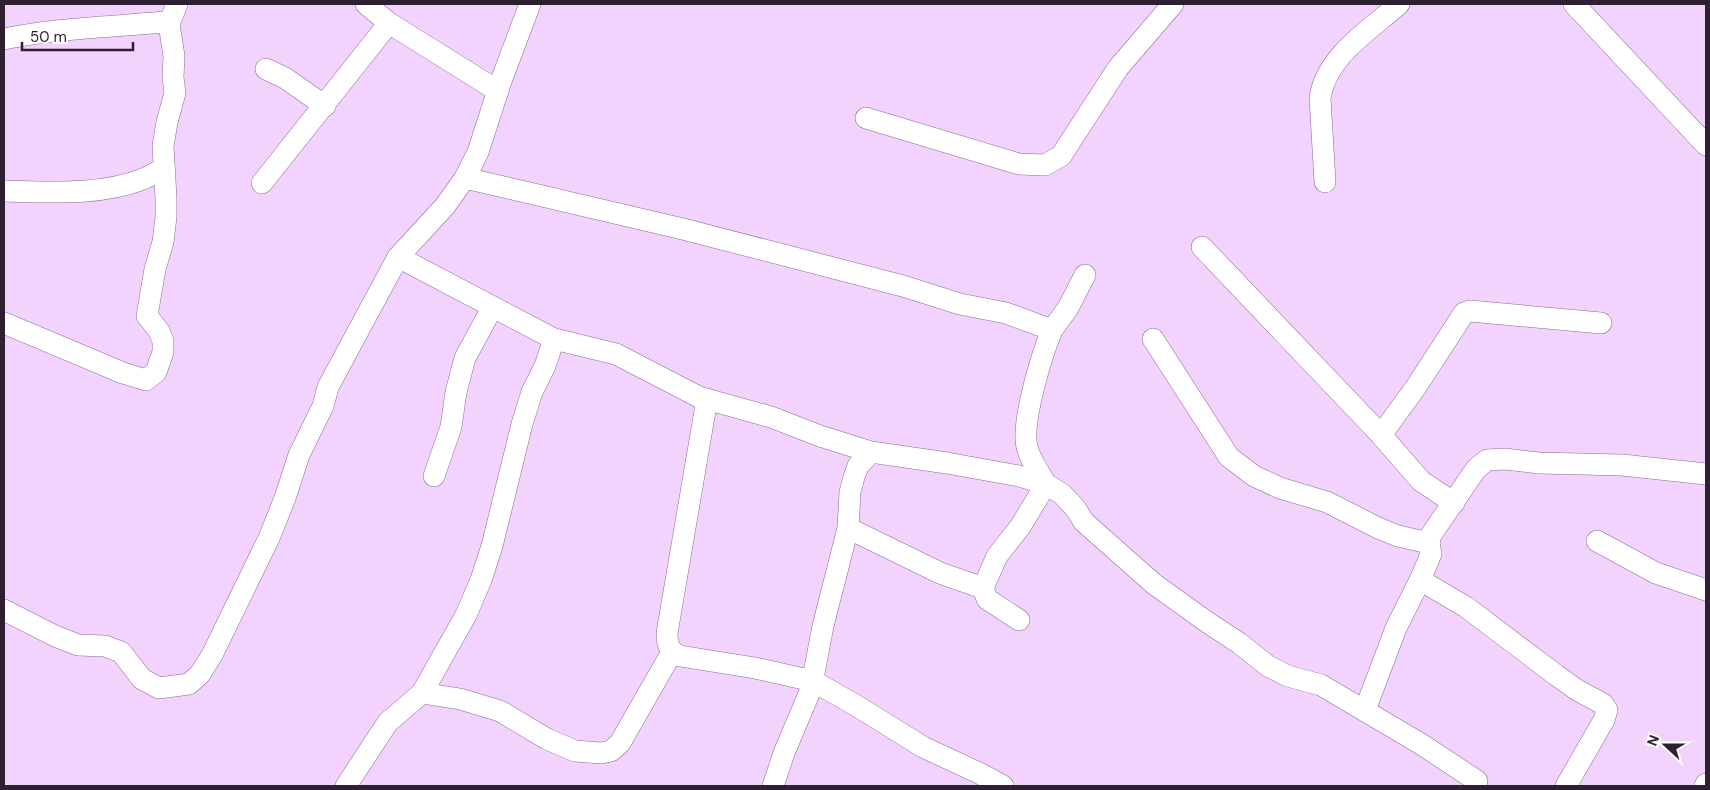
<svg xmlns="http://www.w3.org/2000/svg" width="1710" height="790" viewBox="0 0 1710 790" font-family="'DM Sans',sans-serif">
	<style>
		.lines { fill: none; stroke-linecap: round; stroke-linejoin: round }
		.minor-casing { stroke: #8d6999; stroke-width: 22 }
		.minor { stroke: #fff; stroke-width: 21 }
	</style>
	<rect width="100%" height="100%" fill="#f2d3fd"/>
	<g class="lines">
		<defs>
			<g id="minor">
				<polyline points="366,4 389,23 498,91"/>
				<polyline points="1574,4 1706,145"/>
				<path d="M4,39c53,-11 107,-12 161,-17l4,2"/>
				<polyline points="266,69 285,78 325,106"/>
				<polyline points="866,118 1019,164 1045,165 1061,156 1118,68 1173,4"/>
				<path d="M465,178l218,51 220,57 57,18 46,9 46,17c-10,24 -31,92 -25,117 3,13 12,25 19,37l-26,43 -23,29 -14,32 4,11 32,21"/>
				<path d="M1325,182l-5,-84c6,-42 50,-68 79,-94"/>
				<polyline points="262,183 389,23"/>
				<path d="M4,191c45,1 96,5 139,-12 7,-3 14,-7 21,-11"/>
				<polyline points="1202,247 1381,435 1421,481 1454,503"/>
				<polyline points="398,257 554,339 616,354 699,397 771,417 820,436 871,452 947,463 1019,476 1046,484 1062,494 1076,509 1084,522 1154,584 1207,622 1239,643 1268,666 1288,676 1321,685 1421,744 1477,781"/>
				<polyline points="4,323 123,373 146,380 156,372 163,352 163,341 159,331 147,316 155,269 163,242 166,217 166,198 163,146 167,122 175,93 173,77 174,56 169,24 177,4"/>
				<polyline points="1052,330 1068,308 1085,275"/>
				<polyline points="1153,339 1229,457 1254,476 1280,488 1327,502 1378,528 1398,536 1429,543"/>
				<path d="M707,399l-40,234c0,12 2,18 13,23l75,12 58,13 44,25 66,41 58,27 22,12"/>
				<polyline points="1381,435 1416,387 1464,313 1470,311 1601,323"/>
				<polyline points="434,476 451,427 456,392 465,358 492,308"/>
				<polyline points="848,528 940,573 983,588"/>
				<polyline points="1597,541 1656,573 1706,590"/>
				<polyline points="4,610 55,636 78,645 105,646 121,652 142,679 159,688 189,684 200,674 212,655 269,538 285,498 299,455 323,406 328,387 398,257 445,206 465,178 478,152 501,81 530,4"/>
				<polyline points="422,693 460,699 500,711 547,739 575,751 601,753 611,751 620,743 672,652"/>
				<polyline points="1365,710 1396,628 1420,580"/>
				<polyline points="346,786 388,722 422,693 466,615 481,580 492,546 522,424 532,392 545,366 554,339"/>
				<polyline points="773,786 784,753 811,689 823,626 848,528 850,492 854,477 858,466 871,452"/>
				<polyline points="1566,786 1604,720 1607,710 1603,704 1577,690 1556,675 1466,607 1420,580 1431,554 1429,543 1431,535 1476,469 1487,460 1505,459 1539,463 1622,465 1706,474"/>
				<polyline points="1705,786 1706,784"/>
			</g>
		</defs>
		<use href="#minor" class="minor-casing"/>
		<use href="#minor" class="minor"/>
	</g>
	<rect width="1710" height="790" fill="none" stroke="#2e1f33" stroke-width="10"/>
	<g transform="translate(1665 745) rotate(291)" stroke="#ffffff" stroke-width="4" paint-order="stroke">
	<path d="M0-4L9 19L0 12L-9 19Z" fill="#2e1f33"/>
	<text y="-8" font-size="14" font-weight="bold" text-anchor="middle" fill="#2e1f33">N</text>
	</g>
	<path d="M22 42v8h111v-8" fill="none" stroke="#2e1f33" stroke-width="2.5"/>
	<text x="30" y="42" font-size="15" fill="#2e1f33" stroke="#ffffff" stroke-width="4" paint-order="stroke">50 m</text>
</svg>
